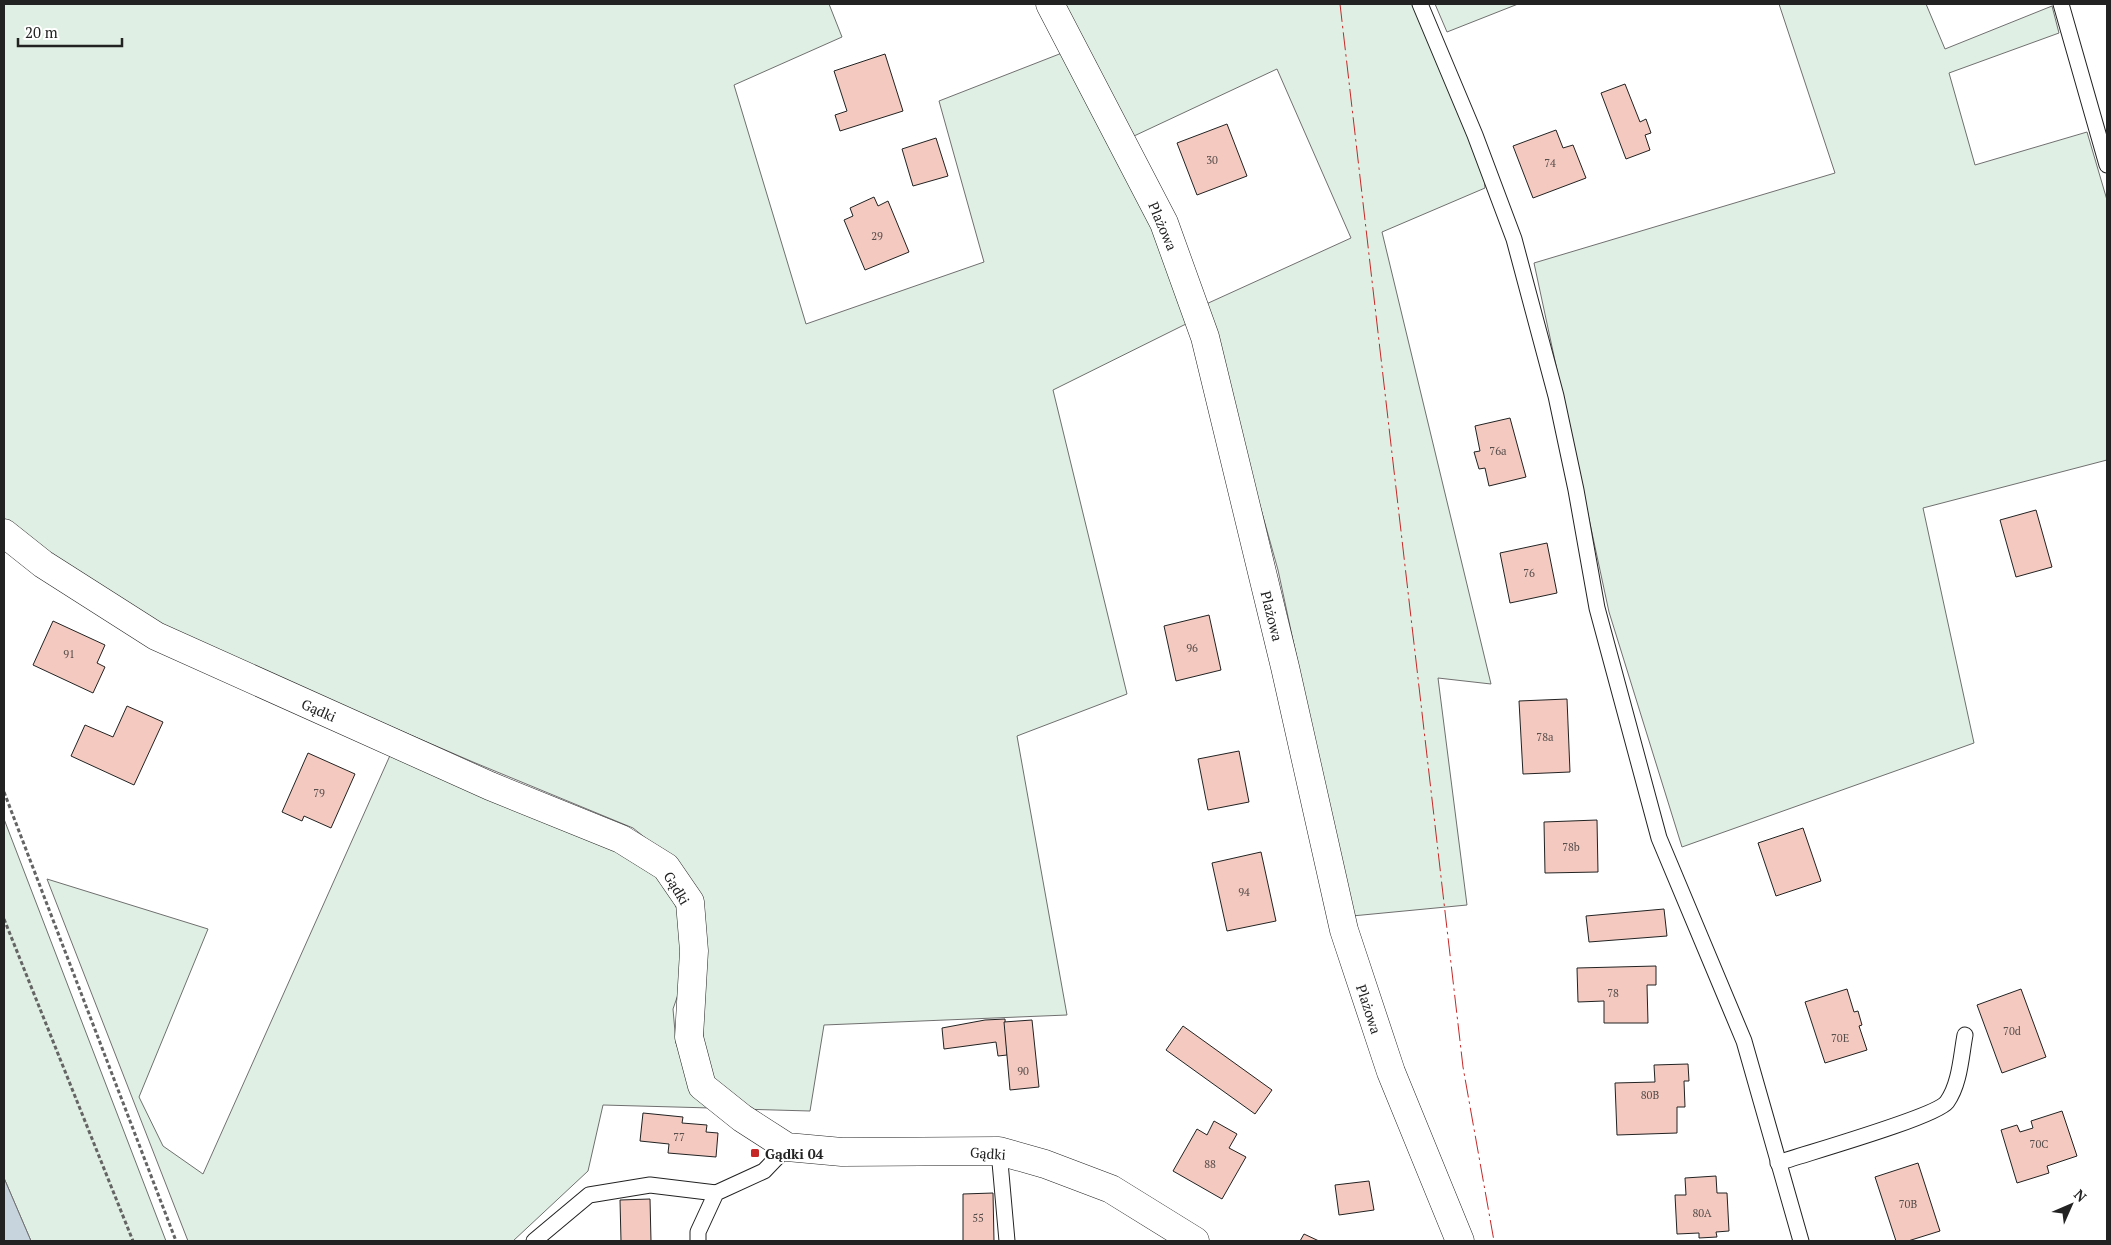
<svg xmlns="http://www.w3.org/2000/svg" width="2111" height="1245" viewBox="0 0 2111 1245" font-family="'PT Serif',serif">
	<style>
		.green { fill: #e0efe3; stroke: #6f6f6f }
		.water { fill: #c7d3dd; stroke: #6f6f6f }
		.building { fill: #f3c9c0; stroke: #222 }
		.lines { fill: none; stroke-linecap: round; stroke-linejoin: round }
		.service-casing { stroke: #222; stroke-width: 17 }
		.minor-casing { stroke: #222; stroke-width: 29 }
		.path { stroke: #646464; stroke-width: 3; stroke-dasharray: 4 2.5; stroke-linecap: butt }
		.service { stroke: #fff; stroke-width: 15 }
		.minor { stroke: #fff; stroke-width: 28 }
		.power { stroke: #c62828; stroke-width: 1; stroke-dasharray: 18 4 2.5 4; stroke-linecap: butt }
		.poi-dot { fill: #c62828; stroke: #fff; stroke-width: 2 }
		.labels { text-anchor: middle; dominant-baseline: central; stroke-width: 4; stroke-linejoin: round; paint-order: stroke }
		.number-label { font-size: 11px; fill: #564c4a }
		.street-label { font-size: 14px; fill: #222; stroke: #fff }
		.poi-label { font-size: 14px; font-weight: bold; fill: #222; stroke: #fff; text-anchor: start }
	</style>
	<rect width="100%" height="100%" fill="#fff"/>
	<g class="green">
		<polygon points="4,4 829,4 842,37 734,85 806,324 984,262 939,101 1062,53 1150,218 1192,321 1053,390 1127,694 1017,736 1067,1015 824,1025 810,1111 739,1109 703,1065 703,959 668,856 633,828 473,762 159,626 36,547 4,518"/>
		<polygon points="1064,4 1415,4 1483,167 1485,188 1382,232 1491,684 1438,678 1467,905 1352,916 1278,570 1204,305 1351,238 1277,69 1134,136"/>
		<polygon points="1435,4 1518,4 1447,32"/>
		<polygon points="1779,4 1926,4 1945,49 2052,6 2059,33 1949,73 1975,165 2087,132 2107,200 2107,460 1923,508 1974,743 1682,847 1609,612 1534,263 1835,173"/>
		<polygon points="392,751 639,861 668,887 680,917 682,983 673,1009 676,1043 688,1077 711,1108 603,1105 588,1171 513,1241 188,1241 47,879 208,929 139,1097 163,1146 203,1174"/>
		<polygon points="4,819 166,1241 31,1241 4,1178"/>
	</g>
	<polygon class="water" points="4,1178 31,1241 4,1241"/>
	<g class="building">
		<polygon points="885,54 903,111 840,131 835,115 847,111 834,71"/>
		<polygon points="1625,84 1640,122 1646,119 1651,133 1645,135 1650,150 1626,159 1601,93"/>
		<polygon points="1227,124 1247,176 1197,195 1177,143"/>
		<polygon points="1556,130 1563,148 1573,145 1586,178 1533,198 1513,146"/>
		<polygon points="936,138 948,176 913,186 902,149"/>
		<polygon points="874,197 878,206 888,201 909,252 865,270 844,220 853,216 850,208"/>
		<polygon points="1510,418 1526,477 1489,486 1485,468 1479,469 1474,452 1480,451 1475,426"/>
		<polygon points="2036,510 2052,567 2016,577 2000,520"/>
		<polygon points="1547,543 1557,593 1510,603 1500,553"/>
		<polygon points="1209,615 1221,670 1176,681 1164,626"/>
		<polygon points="53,621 105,645 97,663 105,667 93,693 33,665"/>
		<polygon points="1567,699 1570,772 1523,774 1519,701"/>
		<polygon points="127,706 163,722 134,785 71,756 85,725 113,737"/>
		<polygon points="1239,751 1249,802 1208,810 1198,759"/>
		<polygon points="308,753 355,774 331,828 304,816 302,821 282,812"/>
		<polygon points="1597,820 1598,872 1545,873 1544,822"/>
		<polygon points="1803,828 1821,881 1776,896 1758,843"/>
		<polygon points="1261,852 1276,921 1227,931 1212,863"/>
		<polygon points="1664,909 1667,936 1589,942 1586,916"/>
		<polygon points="1656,966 1656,985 1647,985 1648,1023 1604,1023 1604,1001 1578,1002 1577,968"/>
		<polygon points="1847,989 1854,1012 1858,1011 1862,1025 1859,1026 1867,1050 1825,1063 1805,1002"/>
		<polygon points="2021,989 2046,1057 2002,1073 1977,1005"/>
		<polygon points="1005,1019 1007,1055 998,1056 996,1042 944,1049 942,1028 985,1020"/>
		<polygon points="1032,1020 1039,1087 1010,1090 1004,1022"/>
		<polygon points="1183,1026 1272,1090 1255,1114 1166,1050"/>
		<polygon points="1688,1064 1689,1081 1684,1081 1685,1107 1677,1107 1677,1133 1617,1135 1615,1083 1655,1082 1654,1065"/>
		<polygon points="2062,1111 2077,1156 2047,1166 2049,1173 2017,1183 2001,1130 2017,1125 2020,1132 2033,1128 2031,1121"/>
		<polygon points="643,1113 683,1117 682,1123 707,1125 706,1132 718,1133 716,1157 668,1153 669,1144 640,1141"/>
		<polygon points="1214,1121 1237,1134 1229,1148 1246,1157 1222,1199 1173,1171 1197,1129 1207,1135"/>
		<polygon points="1918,1163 1940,1231 1908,1241 1896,1241 1875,1177"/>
		<polygon points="1716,1176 1717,1193 1727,1193 1729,1231 1716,1232 1717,1237 1699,1238 1699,1233 1677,1234 1675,1195 1686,1195 1685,1178"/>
		<polygon points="1369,1181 1374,1210 1339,1215 1335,1185"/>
		<polygon points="993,1193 994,1241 963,1241 963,1194"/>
		<polygon points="650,1199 651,1241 621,1241 620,1200"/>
		<polygon points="1304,1234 1319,1241 1300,1241"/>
	</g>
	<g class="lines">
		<defs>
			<g id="service">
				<polyline points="1420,4 1475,135 1514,239 1556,396 1576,490 1597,608 1659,838 1744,1041 1801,1241"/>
				<polyline points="2061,4 2107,165"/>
				<polyline points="999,1151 1007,1241"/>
				<path d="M1778,1163c26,-9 158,-46 169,-61 13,-18 14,-46 18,-67"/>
				<polyline points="534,1241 589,1195 650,1185 716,1193"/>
				<polyline points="698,1241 698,1232 716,1193 764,1171 787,1147"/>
			</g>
			<g id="minor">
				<polyline points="1050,4 1164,223 1205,337 1285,667 1344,930 1391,1072 1460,1241"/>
				<polyline points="4,533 43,564 156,636 490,786 621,839 666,867 690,902 694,951 689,1037 702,1086 742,1118 787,1147 842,1152 999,1151 1045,1164 1111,1189 1195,1241"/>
			</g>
		</defs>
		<use href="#service" class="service-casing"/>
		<use href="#minor" class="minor-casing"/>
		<g class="path">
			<polyline points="4,792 176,1241"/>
			<polyline points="4,919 133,1241"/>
		</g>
		<use href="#service" class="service"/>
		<use href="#minor" class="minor"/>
		<polyline class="power" points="1340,4 1463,1067 1494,1241"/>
	</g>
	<rect class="poi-dot" x="750" y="1148" width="10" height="10" rx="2.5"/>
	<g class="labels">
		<g class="number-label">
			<text x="1212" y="160">30</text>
			<text x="1550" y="163">74</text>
			<text x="877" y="236">29</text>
			<text x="1498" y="451">76a</text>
			<text x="1529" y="573">76</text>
			<text x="1192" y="648">96</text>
			<text x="69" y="654">91</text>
			<text x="1545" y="737">78a</text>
			<text x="319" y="793">79</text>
			<text x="1571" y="847">78b</text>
			<text x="1244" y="892">94</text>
			<text x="1613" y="993">78</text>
			<text x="2012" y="1031">70d</text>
			<text x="1840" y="1038">70E</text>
			<text x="1023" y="1071">90</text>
			<text x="1650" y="1095">80B</text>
			<text x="679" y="1137">77</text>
			<text x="2039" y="1144">70C</text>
			<text x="1210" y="1164">88</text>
			<text x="1908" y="1204">70B</text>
			<text x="1702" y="1213">80A</text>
			<text x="978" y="1218">55</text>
		</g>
		<g class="street-label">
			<text transform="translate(1163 226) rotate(67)">Plażowa</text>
			<text transform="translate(1272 616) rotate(76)">Plażowa</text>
			<text transform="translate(319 710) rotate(24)">Gądki</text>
			<text transform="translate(677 888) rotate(59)">Gądki</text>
			<text transform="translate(1369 1009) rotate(72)">Plażowa</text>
			<text transform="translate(988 1153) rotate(4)">Gądki</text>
		</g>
		<g class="poi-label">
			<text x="765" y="1153">Gądki 04</text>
		</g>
	</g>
	<rect width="2111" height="1245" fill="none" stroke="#222222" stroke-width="10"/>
	<g transform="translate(2071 1205) rotate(45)" stroke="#ffffff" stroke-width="4" paint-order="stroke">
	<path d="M0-4L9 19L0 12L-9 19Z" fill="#222222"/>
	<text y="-8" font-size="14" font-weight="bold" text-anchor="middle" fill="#222222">N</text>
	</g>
	<path d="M18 38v8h104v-8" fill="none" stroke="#222222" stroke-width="2.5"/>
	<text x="25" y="38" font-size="15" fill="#222222" stroke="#ffffff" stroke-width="4" paint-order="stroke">20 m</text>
</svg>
